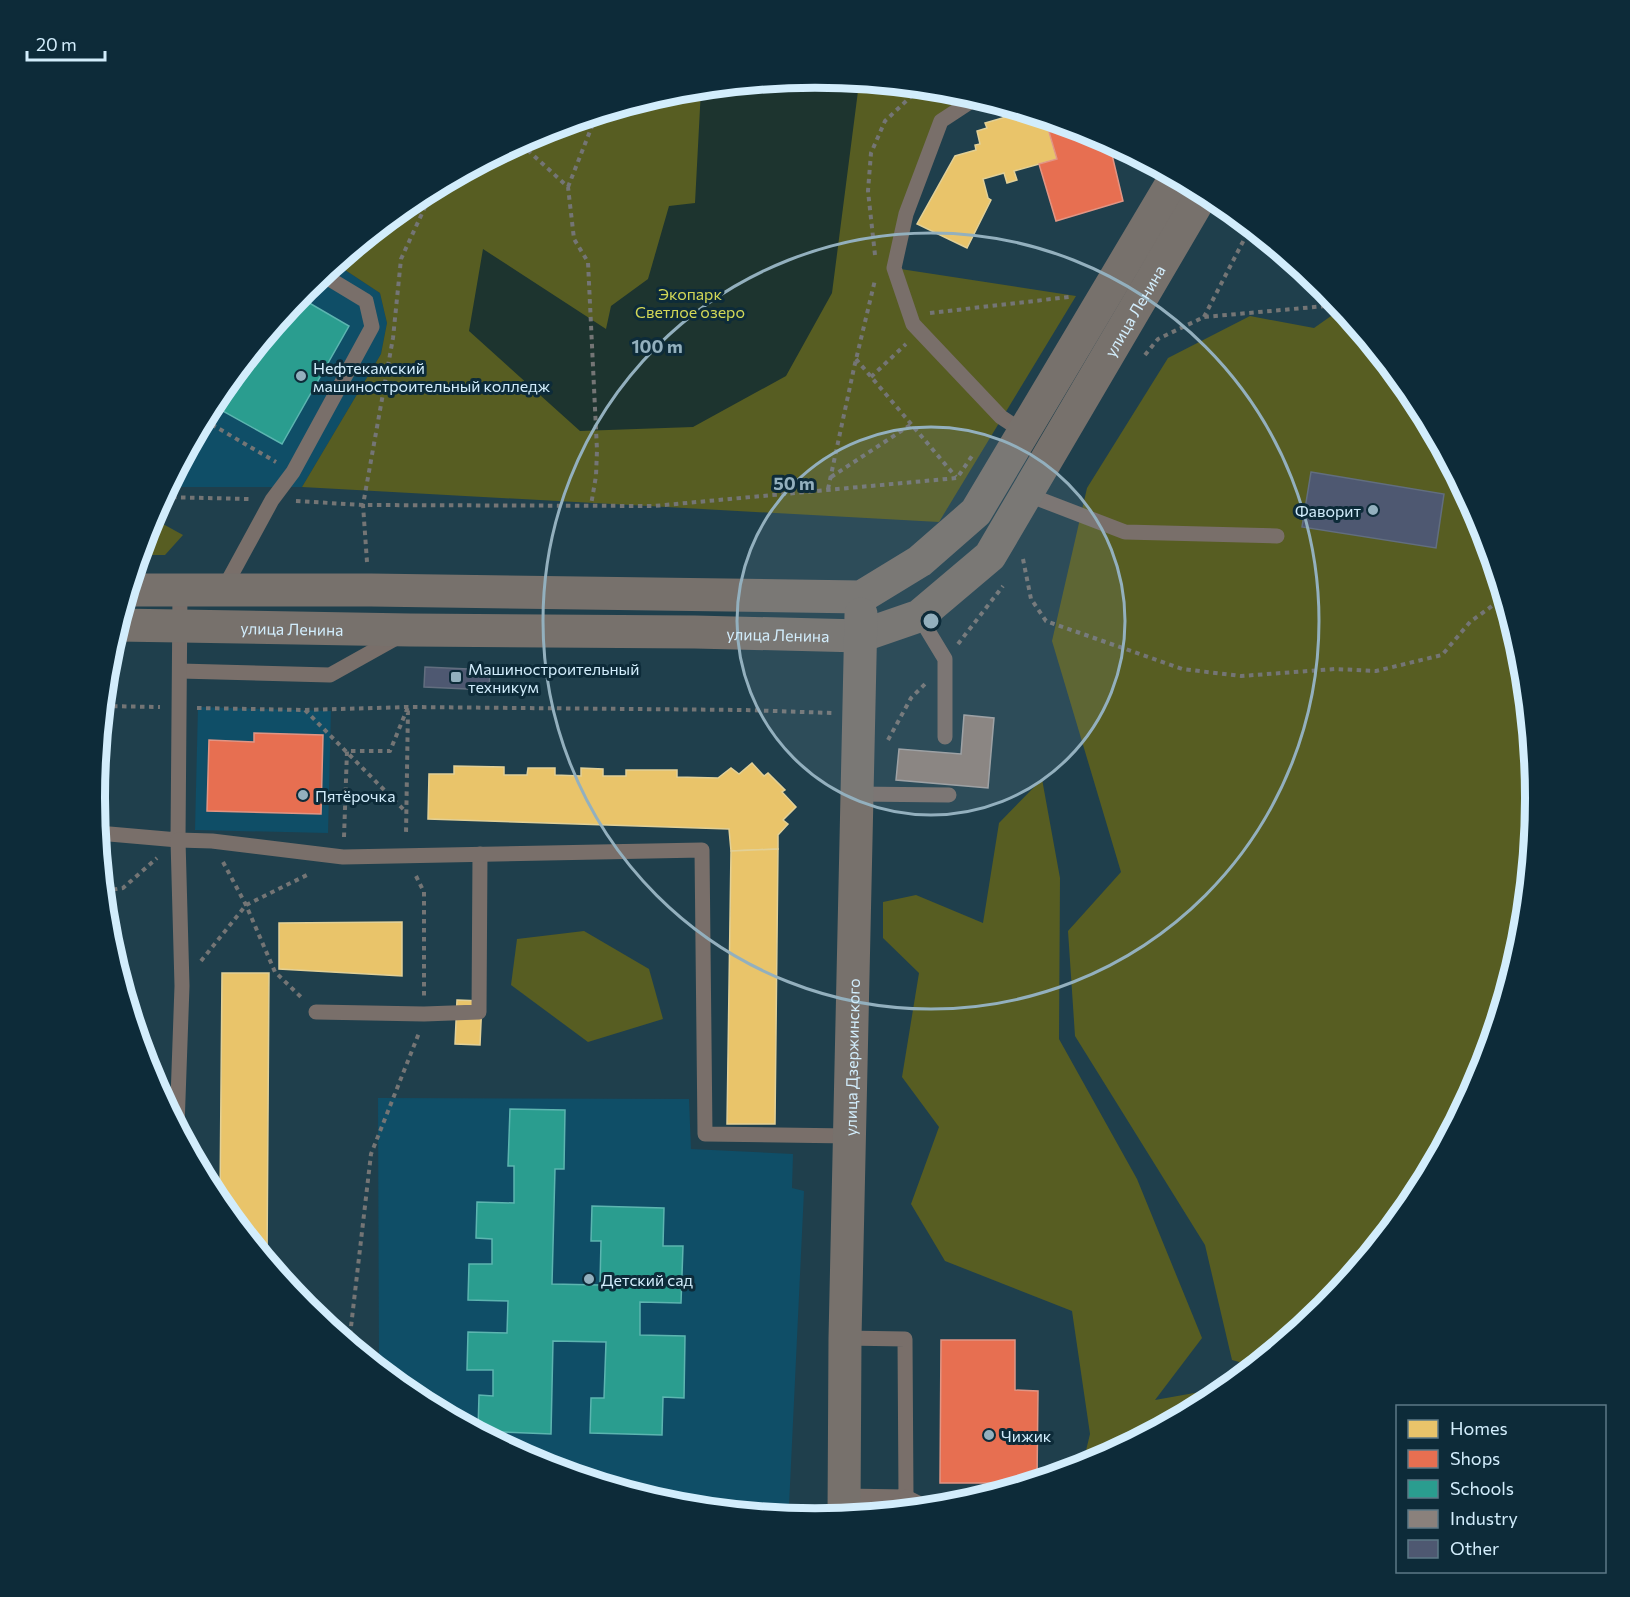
<svg xmlns="http://www.w3.org/2000/svg" width="1630" height="1597" viewBox="0 0 1630 1597" font-family="Commissioner,sans-serif">
	<style>
		.built { fill: #0f4e67 }
		.green { fill: #575d22 }
		.water { fill: #1d342f }
		.homes { fill: #e9c46a; stroke: #e2d096; stroke-width: 1.5 }
		.shops { fill: #e76f51; stroke: #e19584; stroke-width: 1.5 }
		.schools { fill: #2a9d8f; stroke: #5cb5b0; stroke-width: 1.5 }
		.industry { fill: #8a817c; stroke: #a0a1a2; stroke-width: 1.5 }
		.building { fill: #4e5871; stroke: #626e7f; stroke-width: 1.5 }
		.lines { fill: none; stroke-linecap: round; stroke-linejoin: round }
		.path { stroke: #747575; stroke-width: 4; stroke-dasharray: 4.5 4.5; stroke-linecap: butt }
		.lane { stroke: #796f6a; stroke-width: 15 }
		.secondary { stroke: #77716c; stroke-width: 33 }
		.ring { fill: none; stroke: #93b0be; stroke-width: 3 }
		.poi-dot { fill: #93b0be; stroke: #0d2b39; stroke-width: 2 }
		.labels { text-anchor: middle; dominant-baseline: central; stroke-width: 6; stroke-linejoin: round; paint-order: stroke }
		.park-label { font-size: 16px; fill: #d3d857; stroke: #0d2b39 }
		.street-label { font-size: 16px; fill: #d2edfc; stroke: #0d2b39 }
		.poi-label { font-size: 16px; fill: #d2edfc; stroke: #0d2b39; text-anchor: start }
		.rim { fill: none; stroke: #d2edfc; stroke-width: 8 }
		.centre { fill: #93b0be; stroke: #0d2b39; stroke-width: 3 }
		.ring-label { font-size: 18px; text-anchor: middle; font-weight: bold; fill: #93b0be; stroke: #0d2b39; stroke-width: 6; stroke-linejoin: round; paint-order: stroke }
	</style>
	<rect width="100%" height="100%" fill="#1f3f4c"/>
	<g class="built">
		<polygon points="336,264 380,293 387,323 381,354 302,487 169,487 216,398 306,289"/>
		<polygon points="198,707 331,711 328,833 195,830"/>
		<polygon points="378,1098 689,1099 691,1149 793,1154 792,1188 804,1191 789,1506 660,1501 539,1464 414,1397 379,1368"/>
	</g>
	<g class="green">
		<polygon points="815,78 956,92 976,98 941,121 894,268 1076,296 939,522 302,487 381,354 387,323 380,293 336,264 415,199 540,133 675,92"/>
		<polygon points="1341,309 1414,399 1481,523 1522,658 1535,799 1522,939 1481,1075 1414,1199 1324,1308 1254,1366 1232,1360 1205,1245 1075,1036 1068,931 1121,872 1052,641 1087,488 1168,358 1250,316 1314,328"/>
		<polygon points="152,518 183,535 165,555 140,555"/>
		<polygon points="1042,779 1060,878 1059,1039 1137,1179 1202,1338 1155,1400 1228,1387 1215,1398 1090,1464 1082,1467 1090,1434 1072,1311 945,1261 911,1204 939,1127 902,1077 919,973 883,938 883,902 916,895 983,923 999,823"/>
		<polygon points="584,931 649,969 663,1019 588,1042 511,985 517,939"/>
	</g>
	<polygon class="water" points="815,78 866,83 858,91 832,293 786,376 693,427 580,431 469,331 483,249 606,329 611,306 648,279 669,206 695,203 701,89"/>
	<g class="homes">
		<polygon points="1023,112 1070,127 1049,132 1057,159 1014,171 1017,180 1007,183 1004,173 983,179 988,198 991,200 967,248 917,224 955,156 976,150 975,145 980,144 977,131 987,128 985,123"/>
		<polygon points="752,763 764,776 768,773 785,790 782,792 796,807 783,820 788,824 778,835 778,849 731,851 729,829 428,819 429,774 454,774 454,766 504,767 504,775 527,775 528,768 555,768 555,775 581,776 581,768 603,769 603,776 626,776 626,770 677,770 677,777 718,778 731,768 739,774"/>
		<polygon points="778,849 775,1124 727,1124 731,851"/>
		<polygon points="402,922 402,976 279,969 279,923"/>
		<polygon points="222,973 269,973 267,1261 220,1204"/>
		<polygon points="457,1000 482,1001 480,1045 455,1044"/>
	</g>
	<g class="shops">
		<polygon points="1070,127 1091,133 1109,142 1123,201 1056,221 1039,164 1057,159 1049,132"/>
		<polygon points="254,733 323,735 321,814 207,811 209,740 254,742"/>
		<polygon points="941,1340 1015,1340 1015,1390 1038,1391 1037,1480 1029,1483 940,1483"/>
	</g>
	<g class="schools">
		<polygon points="299,297 349,326 282,444 212,405"/>
		<polygon points="510,1109 565,1110 564,1169 555,1169 552,1284 600,1285 601,1241 591,1241 592,1206 664,1208 663,1246 683,1246 681,1303 640,1302 640,1335 685,1336 684,1398 663,1397 662,1435 590,1433 591,1398 604,1398 606,1342 553,1341 551,1434 478,1431 479,1395 493,1396 493,1370 467,1370 468,1332 507,1333 508,1301 468,1300 469,1264 492,1264 492,1239 476,1238 477,1202 514,1203 514,1166 508,1166"/>
	</g>
	<polygon class="industry" points="964,715 994,718 988,788 896,780 899,749 961,754"/>
	<g class="building">
		<polygon points="1311,472 1444,494 1436,548 1302,527"/>
		<polygon points="425,667 490,670 489,690 424,687"/>
	</g>
	<g class="lines">
		<g class="path">
			<polyline points="518,144 532,142 547,130"/>
			<polyline points="521,144 568,187 574,239 588,262 597,450 596,476 591,505"/>
			<polyline points="568,187 596,116"/>
			<polyline points="875,255 868,191 871,153 885,121 920,88"/>
			<polyline points="930,313 1069,297"/>
			<polyline points="1204,317 1250,228"/>
			<polyline points="1145,355 1158,339 1204,317 1337,305"/>
			<polyline points="856,359 956,477"/>
			<polyline points="871,377 906,344"/>
			<polyline points="204,420 276,462"/>
			<polyline points="831,477 912,424"/>
			<polyline points="828,489 854,368 875,280"/>
			<polyline points="163,497 249,499"/>
			<polyline points="296,501 363,505 654,506 957,478 972,456"/>
			<polyline points="1023,559 1031,599 1046,621 1182,669 1241,676 1335,669 1376,671 1442,655 1470,622 1503,598"/>
			<polyline points="367,562 363,505 393,338 401,259 431,194 509,159 523,142"/>
			<polyline points="958,644 1003,586"/>
			<polyline points="104,706 160,707"/>
			<polyline points="197,708 305,710 408,707 745,710 832,713"/>
			<polyline points="305,710 405,811"/>
			<polyline points="888,740 911,698 925,684"/>
			<polyline points="344,837 347,751 390,751 408,707 406,835"/>
			<polyline points="223,862 246,905 275,972 303,999"/>
			<polyline points="416,876 424,892 424,996"/>
			<polyline points="104,891 123,888 157,858"/>
			<polyline points="201,961 246,905 309,874"/>
			<polyline points="349,1344 371,1154 419,1033"/>
		</g>
		<g class="lane">
			<polyline points="976,98 941,121 906,214 894,268 913,324 1001,417 1025,433"/>
			<polyline points="1026,494 1125,532 1277,536"/>
			<polyline points="223,590 272,500 293,472 372,327 366,301 323,275"/>
			<polyline points="919,616 945,659 945,737"/>
			<polyline points="180,671 330,675 398,637"/>
			<polyline points="856,794 949,795"/>
			<polyline points="98,833 178,840 180,591"/>
			<polyline points="316,1012 424,1014 479,1012 480,854"/>
			<polyline points="177,1127 182,986 178,840 212,841 343,857 702,850 705,1134 850,1136"/>
			<polyline points="844,1496 906,1497 905,1339 845,1338"/>
			<polyline points="906,1497 920,1504 955,1505"/>
		</g>
		<g class="secondary">
			<polyline points="129,590 371,590 861,597 920,561 976,512 1175,178"/>
			<path id="s1" d="M118,625l292,5 285,2 166,4 58,-20 71,-60 213,-363"/>
			<path id="s2" d="M844,1516l1,-178 16,-724"/>
		</g>
	</g>
	<circle cx="931" cy="621" r="194" fill="#93b0be" fill-opacity=".12"/>
	<g class="ring">
		<circle cx="931" cy="621" r="194"/>
		<circle cx="931" cy="621" r="388"/>
	</g>
	<g class="poi-dot">
		<circle cx="301" cy="376" r="6"/>
		<circle cx="1373" cy="510" r="6"/>
		<rect x="450" y="671" width="12" height="12" rx="3"/>
		<circle cx="303" cy="795" r="6"/>
		<circle cx="589" cy="1279" r="6"/>
		<circle cx="989" cy="1435" r="6"/>
	</g>
	<g class="labels">
		<g class="park-label">
			<text x="690" y="293">Экопарк<tspan x="690" dy="18">Светлое озеро</tspan></text>
		</g>
		<g class="street-label">
			<text stroke="none"><textPath href="#s1" startOffset="1182">улица Ленина</textPath></text>
			<text stroke="none"><textPath href="#s1" startOffset="174">улица Ленина</textPath></text>
			<text stroke="none"><textPath href="#s1" startOffset="660">улица Ленина</textPath></text>
			<text stroke="none"><textPath href="#s2" startOffset="459">улица Дзержинского</textPath></text>
		</g>
		<g class="poi-label">
			<text x="313" y="367">Нефтекамский<tspan x="313" dy="18">машиностроительный колледж</tspan></text>
			<text x="1361" y="510" text-anchor="end">Фаворит</text>
			<text x="468" y="668">Машиностроительный<tspan x="468" dy="18">техникум</tspan></text>
			<text x="315" y="795">Пятёрочка</text>
			<text x="601" y="1279">Детский сад</text>
			<text x="1001" y="1435">Чижик</text>
		</g>
	</g>
	<path d="M0 0H1630V1597H0ZM105 798a710 710 0 1 1 1420 0a710 710 0 1 1-1420 0Z" fill="#0d2b39" fill-rule="evenodd"/>
	<path class="rim" d="M105 798a710 710 0 1 1 1420 0a710 710 0 1 1-1420 0Z"/>
	<circle cx="931" cy="621" r="9" class="centre"/>
	<g class="ring-label">
		<text x="657" y="353">100 m</text>
		<text x="794" y="490">50 m</text>
	</g>
	<rect x="1396" y="1405" width="210" height="168" fill="#0d2b39" stroke="#5c7987" stroke-width="1.5"/>
	<rect x="1408" y="1420" width="30" height="18" fill="#e9c46a" stroke="#5c7987" stroke-width="1.5"/>
	<text x="1450" y="1435" font-size="18" fill="#d2edfc">Homes</text>
	<rect x="1408" y="1450" width="30" height="18" fill="#e76f51" stroke="#5c7987" stroke-width="1.5"/>
	<text x="1450" y="1465" font-size="18" fill="#d2edfc">Shops</text>
	<rect x="1408" y="1480" width="30" height="18" fill="#2a9d8f" stroke="#5c7987" stroke-width="1.5"/>
	<text x="1450" y="1495" font-size="18" fill="#d2edfc">Schools</text>
	<rect x="1408" y="1510" width="30" height="18" fill="#8a817c" stroke="#5c7987" stroke-width="1.5"/>
	<text x="1450" y="1525" font-size="18" fill="#d2edfc">Industry</text>
	<rect x="1408" y="1540" width="30" height="18" fill="#4e5871" stroke="#5c7987" stroke-width="1.5"/>
	<text x="1450" y="1555" font-size="18" fill="#d2edfc">Other</text>
	<path d="M27 51v9h78v-9" fill="none" stroke="#d2edfc" stroke-width="3"/>
	<text x="36" y="51" font-size="18" fill="#d2edfc" stroke="#0d2b39" stroke-width="4.5" paint-order="stroke">20 m</text>
</svg>
